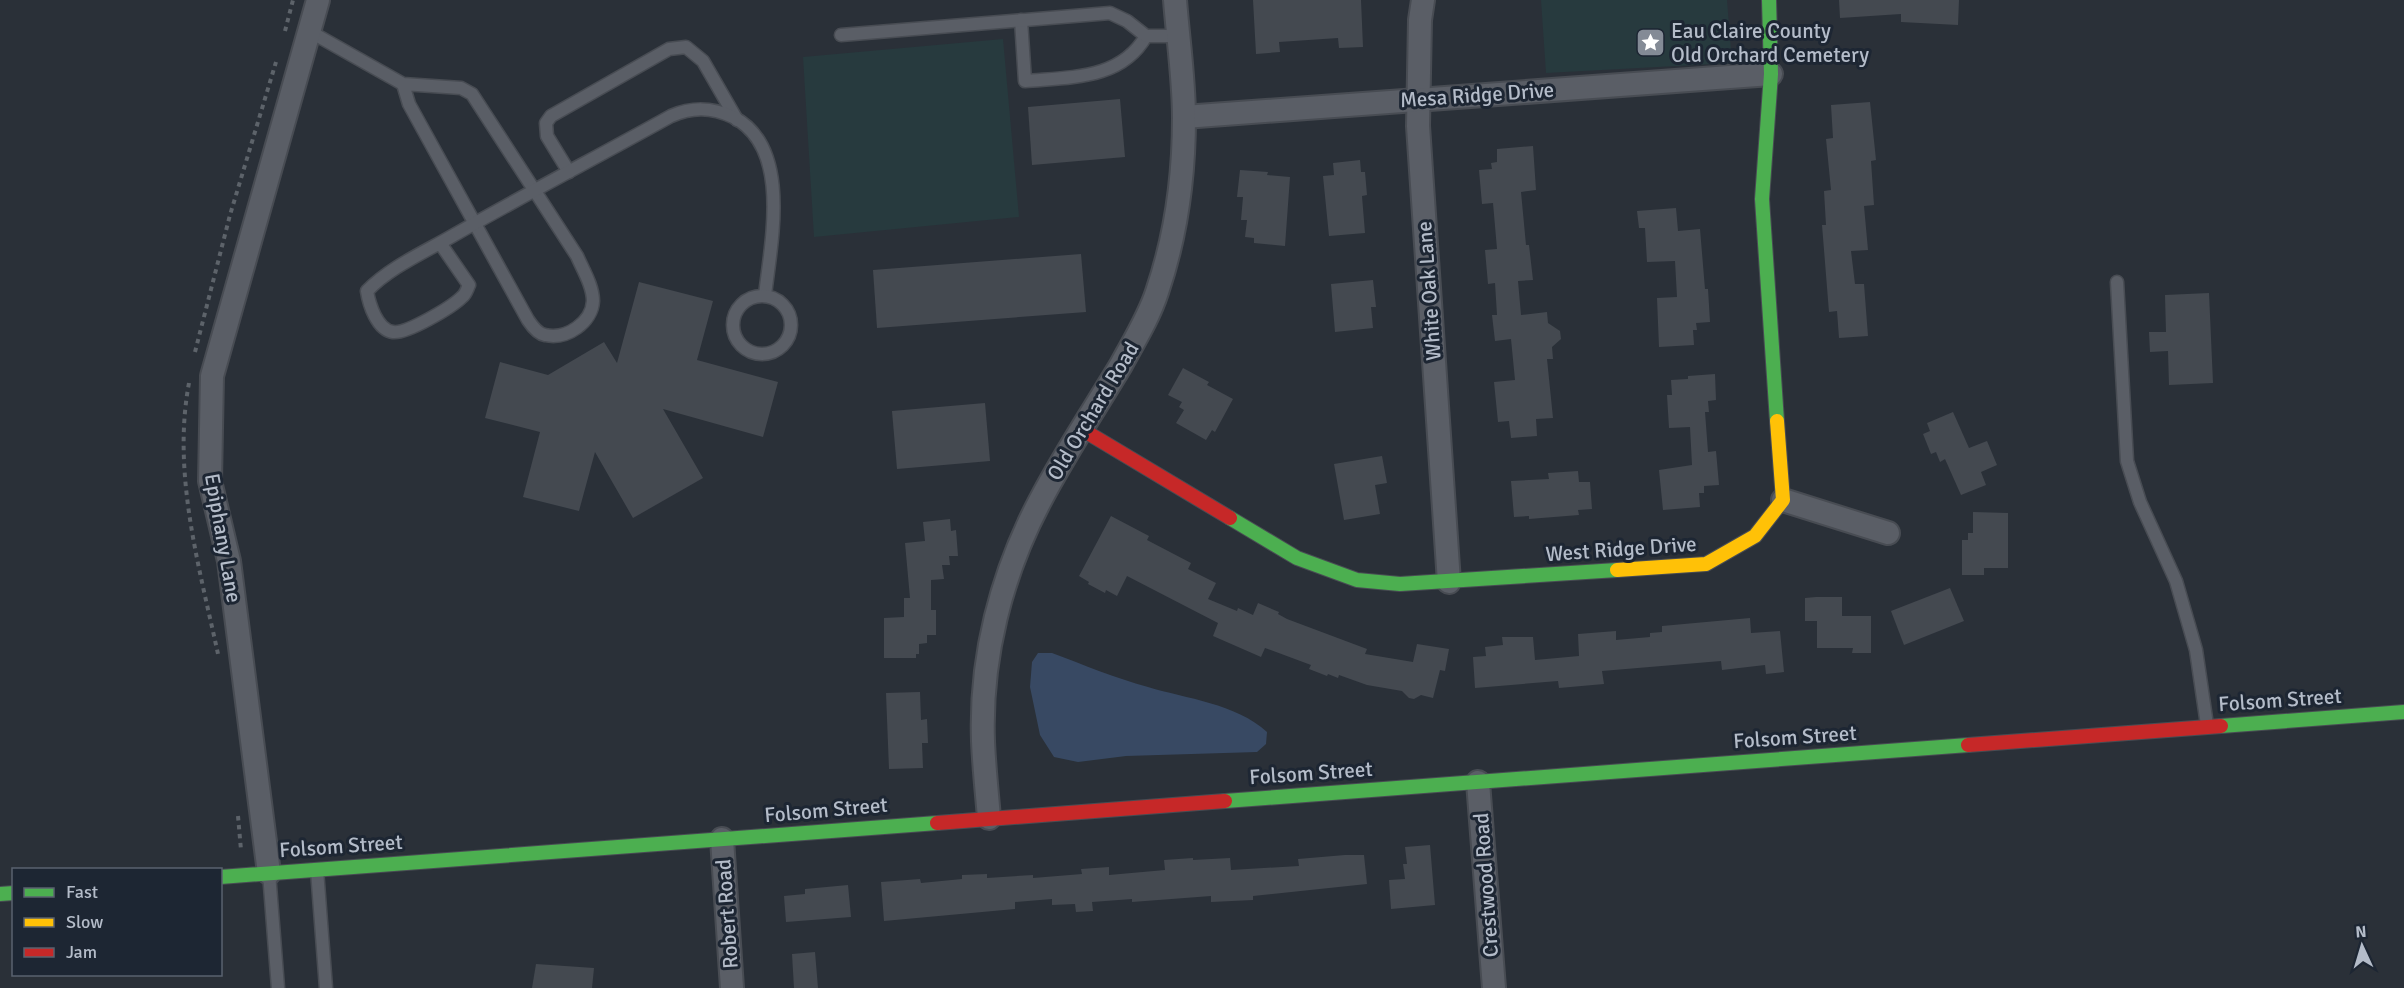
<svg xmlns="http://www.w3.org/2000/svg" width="2404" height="988" viewBox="0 0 2404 988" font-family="Signika,sans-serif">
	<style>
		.green { fill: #273a3e }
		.water { fill: #384963 }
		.building { fill: #444950 }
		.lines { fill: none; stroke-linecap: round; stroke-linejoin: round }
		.lane-casing { stroke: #484c53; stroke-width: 15 }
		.street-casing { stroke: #484c53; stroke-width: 26 }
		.fast-casing { stroke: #484c53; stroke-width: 16 }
		.slow-casing { stroke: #484c53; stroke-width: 16 }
		.jam-casing { stroke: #484c53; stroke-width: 16 }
		.path { stroke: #5d636a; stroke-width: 4; stroke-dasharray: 4.5 4.5; stroke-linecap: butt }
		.lane { stroke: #5a5e66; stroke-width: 12 }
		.street { stroke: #5a5e66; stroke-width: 22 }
		.fast { stroke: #4caf50; stroke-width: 14 }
		.slow { stroke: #ffc107; stroke-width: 14 }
		.jam { stroke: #c62828; stroke-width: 14 }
		.labels { text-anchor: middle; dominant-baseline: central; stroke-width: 6; stroke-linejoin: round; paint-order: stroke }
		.poi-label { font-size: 21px; fill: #b4bcc9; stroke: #1d2633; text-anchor: start }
		.street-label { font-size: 21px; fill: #b4bcc9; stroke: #1d2633 }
	</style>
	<rect width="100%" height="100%" fill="#2a3038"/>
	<g class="green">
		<polygon points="1541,0 1727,0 1732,63 1546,73"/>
		<polygon points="1003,39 1019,217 814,237 803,57"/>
	</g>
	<path class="water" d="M1038,653h14c32,12 63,25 96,34 39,12 87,16 119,45l-1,12 -9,8 -131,4 -48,6 -24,-5 -14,-22 -10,-48 2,-25z"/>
	<g class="building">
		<polygon points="1253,0 1361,0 1363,47 1339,48 1338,38 1279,42 1280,52 1256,54"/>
		<polygon points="1839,0 1959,0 1958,25 1901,22 1901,14 1840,18"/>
		<polygon points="1120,99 1125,157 1032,165 1028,107"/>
		<polygon points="1870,102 1876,160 1871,161 1874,205 1864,206 1868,250 1851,251 1855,284 1864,284 1868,336 1839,338 1837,311 1829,312 1822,225 1826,225 1824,191 1831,190 1826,139 1833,138 1831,105"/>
		<polygon points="1533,146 1536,190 1521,192 1526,245 1529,245 1533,280 1518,281 1521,315 1547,312 1548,323 1560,331 1561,339 1552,347 1553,359 1547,359 1553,418 1536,419 1537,436 1511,438 1509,421 1498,422 1494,382 1515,380 1511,339 1495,341 1492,315 1497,315 1495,283 1488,284 1485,250 1497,249 1493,203 1482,204 1479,170 1492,169 1491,163 1497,162 1497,149"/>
		<polygon points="1360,160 1361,172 1365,172 1367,195 1362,196 1365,233 1329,236 1323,176 1334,175 1333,163"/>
		<polygon points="1240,170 1268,172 1267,175 1290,177 1285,246 1254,243 1254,238 1245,237 1247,220 1241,220 1243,197 1237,197"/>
		<polygon points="1676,208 1678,231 1700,229 1705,289 1708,289 1710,322 1696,323 1697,330 1693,330 1694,345 1659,347 1657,298 1677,297 1675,261 1647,262 1645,228 1639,228 1637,211"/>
		<polygon points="1081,254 1086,312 877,328 873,270"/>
		<polygon points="1373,280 1376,307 1371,307 1373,328 1335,332 1331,284"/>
		<polygon points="639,282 713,301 697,360 778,382 763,437 663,409 703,478 633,518 595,452 579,511 523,497 540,432 485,418 500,362 548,375 604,342 617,363"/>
		<polygon points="2209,293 2213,383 2169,385 2168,351 2150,352 2149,332 2166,332 2165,295"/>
		<polygon points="1183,368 1209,382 1207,385 1233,399 1215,432 1212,430 1206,440 1176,423 1184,410 1179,407 1182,402 1168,395"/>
		<polygon points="1715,374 1716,400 1708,401 1709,412 1705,412 1708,452 1716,451 1719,485 1704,486 1704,493 1699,493 1700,507 1663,510 1659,470 1692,465 1690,427 1669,428 1667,395 1672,395 1671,380 1688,379 1688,376"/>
		<polygon points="985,403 990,461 897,469 892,411"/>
		<polygon points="1953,412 1969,448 1987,441 1997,465 1981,472 1986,485 1961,495 1945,459 1940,462 1936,452 1931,454 1923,434 1930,431 1927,423"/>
		<polygon points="1382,456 1387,483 1375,485 1380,514 1344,520 1334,464"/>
		<polygon points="1578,471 1579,482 1590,482 1592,509 1578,510 1579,515 1529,519 1529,516 1514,517 1511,481 1549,479 1548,473"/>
		<polygon points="1973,512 2008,513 2008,568 1984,568 1984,575 1962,575 1962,540 1968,540 1968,533 1973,533"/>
		<polygon points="1111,516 1149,536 1147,540 1191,563 1188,569 1216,583 1208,599 1237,611 1238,608 1253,615 1258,603 1279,612 1278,614 1287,619 1367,649 1365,654 1413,662 1417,644 1449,649 1445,671 1440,670 1433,698 1421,695 1414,699 1409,698 1402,691 1367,685 1339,675 1338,678 1328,674 1327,676 1309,669 1311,665 1265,648 1261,657 1213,636 1218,623 1127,576 1117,596 1106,590 1105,593 1088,584 1089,582 1079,576"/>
		<polygon points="950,519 951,531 956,530 958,556 949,556 950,565 942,565 944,579 931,580 931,610 936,610 936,635 927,635 927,643 919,644 919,654 916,654 916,658 884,658 884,618 904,617 904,598 910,598 905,543 925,541 923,522"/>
		<polygon points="1950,588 1964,621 1904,645 1891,611"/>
		<polygon points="1816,597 1842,597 1842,616 1871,616 1871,653 1852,653 1853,648 1817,648 1817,621 1805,621 1805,598"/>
		<polygon points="1750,618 1751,633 1780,631 1784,672 1766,674 1765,665 1722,670 1721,661 1602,671 1604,684 1559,688 1558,681 1475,688 1473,657 1486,656 1485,647 1503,645 1502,637 1533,637 1535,660 1579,656 1578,634 1616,631 1616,640 1650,637 1650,633 1662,632 1662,626"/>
		<polygon points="920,692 921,720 927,719 928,743 922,743 923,768 889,769 886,693"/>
		<polygon points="1430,845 1435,905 1391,909 1389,880 1405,879 1403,864 1407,864 1405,847"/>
		<polygon points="1345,855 1364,855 1367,884 1253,896 1253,900 1211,902 1211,896 1132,902 1132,899 1092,902 1093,911 1076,912 1075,904 1052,905 1052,899 1015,902 1015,909 884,921 881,882 920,879 921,883 962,879 962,875 987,874 987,878 1033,875 1033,878 1082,874 1081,869 1109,867 1109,875 1165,870 1164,860 1193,858 1193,860 1230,858 1231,870 1299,866 1298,859"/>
		<polygon points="848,885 851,917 786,922 784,896 805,894 805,889"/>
		<polygon points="815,952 818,988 794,988 792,954"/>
		<polygon points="536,964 594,968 592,988 532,988"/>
	</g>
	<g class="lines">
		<defs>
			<g id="lane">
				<path d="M1021,20l4,61c45,-4 96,-1 121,-45"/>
				<path d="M309,31l94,53 6,20 119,216c4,6 10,14 17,15 22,5 47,-13 48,-34 0,-15 -10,-31 -16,-45l-105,-162 -11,-6 -58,-4"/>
				<polyline points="841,35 1110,13 1127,21 1146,36 1178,36"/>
				<polyline points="569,172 547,136 546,123 551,116 669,49 686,47 703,61 737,120"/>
				<path d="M440,243l29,42c-2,4 -3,9 -7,12 -10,10 -55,37 -69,35 -16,-2 -24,-28 -26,-41 23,-24 58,-39 87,-56 72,-41 145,-79 217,-119 21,-9 40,-9 62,1 59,30 38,125 32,178"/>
				<polyline points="2117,282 2127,461 2140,502 2176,581 2196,650 2207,725"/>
				<circle cx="762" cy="325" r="29"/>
				<polyline points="317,870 326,988"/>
				<polyline points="269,873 278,988"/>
			</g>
			<g id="street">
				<polyline points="1423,0 1420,20 1418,126 1449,582"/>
				<polyline points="1184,117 1771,74"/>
				<polyline points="1783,500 1888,533"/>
				<polyline points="1478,782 1494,988"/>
				<path d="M989,818c-2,-25 -5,-51 -6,-77 -3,-83 18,-166 57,-240 24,-46 54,-91 81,-136 13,-24 28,-48 36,-73 19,-56 27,-115 27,-174 0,-39 -6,-79 -9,-118"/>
				<polyline points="722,839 732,988"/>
				<polyline points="269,873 229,561 210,481 212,376 318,0"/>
			</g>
			<g id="fast">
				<polyline points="1769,0 1771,74 1762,199 1777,421"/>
				<polyline points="1230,518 1297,558 1357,580 1400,584 1617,570"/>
				<polyline points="2221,726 2404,712"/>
				<polyline points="1225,801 1968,745"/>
				<polyline points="220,877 937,823"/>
				<polyline points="0,894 14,893"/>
			</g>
			<polyline id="slow" points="1617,570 1706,564 1755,536 1783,500 1777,421"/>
			<g id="jam">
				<polyline points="1083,430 1230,518"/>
				<polyline points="1968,745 2221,726"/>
				<polyline points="937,823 1225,801"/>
			</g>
		</defs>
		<use href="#lane" class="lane-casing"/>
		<use href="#street" class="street-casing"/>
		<use href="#fast" class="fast-casing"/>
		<use href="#slow" class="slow-casing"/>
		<use href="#jam" class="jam-casing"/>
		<g class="path">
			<polyline points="285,31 293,0"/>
			<polyline points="195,352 230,215 276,62"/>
			<path d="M189,383c-17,90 10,183 29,271"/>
			<polyline points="238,816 241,850"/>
		</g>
		<use href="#lane" class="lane"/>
		<use href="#street" class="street"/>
		<use href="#fast" class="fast"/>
		<use href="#slow" class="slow"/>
		<use href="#jam" class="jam"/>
	</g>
	<defs>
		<symbol id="sight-square" viewBox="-11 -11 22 22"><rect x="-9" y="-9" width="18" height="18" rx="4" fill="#848b96" stroke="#1d2633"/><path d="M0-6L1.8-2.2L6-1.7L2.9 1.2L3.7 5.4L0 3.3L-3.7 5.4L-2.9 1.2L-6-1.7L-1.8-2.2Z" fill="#fff"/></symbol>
	</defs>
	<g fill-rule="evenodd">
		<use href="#sight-square" x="1634" y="26" width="33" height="33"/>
	</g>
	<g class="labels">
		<g class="poi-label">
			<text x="1671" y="31">Eau Claire County<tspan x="1671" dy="24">Old Orchard Cemetery</tspan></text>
		</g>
		<g class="street-label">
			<text transform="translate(1477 95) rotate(-4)">Mesa Ridge Drive</text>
			<text transform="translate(1429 291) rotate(-94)">White Oak Lane</text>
			<text transform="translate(1093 411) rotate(-59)">Old Orchard Road</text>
			<text transform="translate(223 538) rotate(80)">Epiphany Lane</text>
			<text transform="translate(1621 549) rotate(-4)">West Ridge Drive</text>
			<text transform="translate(2280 700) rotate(-4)">Folsom Street</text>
			<text transform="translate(1795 737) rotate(-4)">Folsom Street</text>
			<text transform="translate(1311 773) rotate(-4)">Folsom Street</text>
			<text transform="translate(826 810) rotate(-5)">Folsom Street</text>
			<text transform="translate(341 846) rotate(-4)">Folsom Street</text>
			<text transform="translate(1486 885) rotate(-94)">Crestwood Road</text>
			<text transform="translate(727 914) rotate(-94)">Robert Road</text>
		</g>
	</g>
	<rect x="12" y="868" width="210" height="108" fill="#1d2633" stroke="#59626f" stroke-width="1.5"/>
	<rect x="24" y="888" width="30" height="9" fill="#4caf50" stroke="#59626f" stroke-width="1.5"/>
	<text x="66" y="898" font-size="18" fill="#b4bcc9">Fast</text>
	<rect x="24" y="918" width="30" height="9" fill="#ffc107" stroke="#59626f" stroke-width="1.5"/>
	<text x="66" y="928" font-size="18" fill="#b4bcc9">Slow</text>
	<rect x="24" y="948" width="30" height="9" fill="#c62828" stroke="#59626f" stroke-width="1.5"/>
	<text x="66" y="958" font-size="18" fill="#b4bcc9">Jam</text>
	<g transform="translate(2362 946) rotate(356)" stroke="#1d2633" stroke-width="4.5" paint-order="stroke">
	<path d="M0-4.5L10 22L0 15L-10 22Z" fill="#b4bcc9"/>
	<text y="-9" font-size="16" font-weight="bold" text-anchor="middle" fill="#b4bcc9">N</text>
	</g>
</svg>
